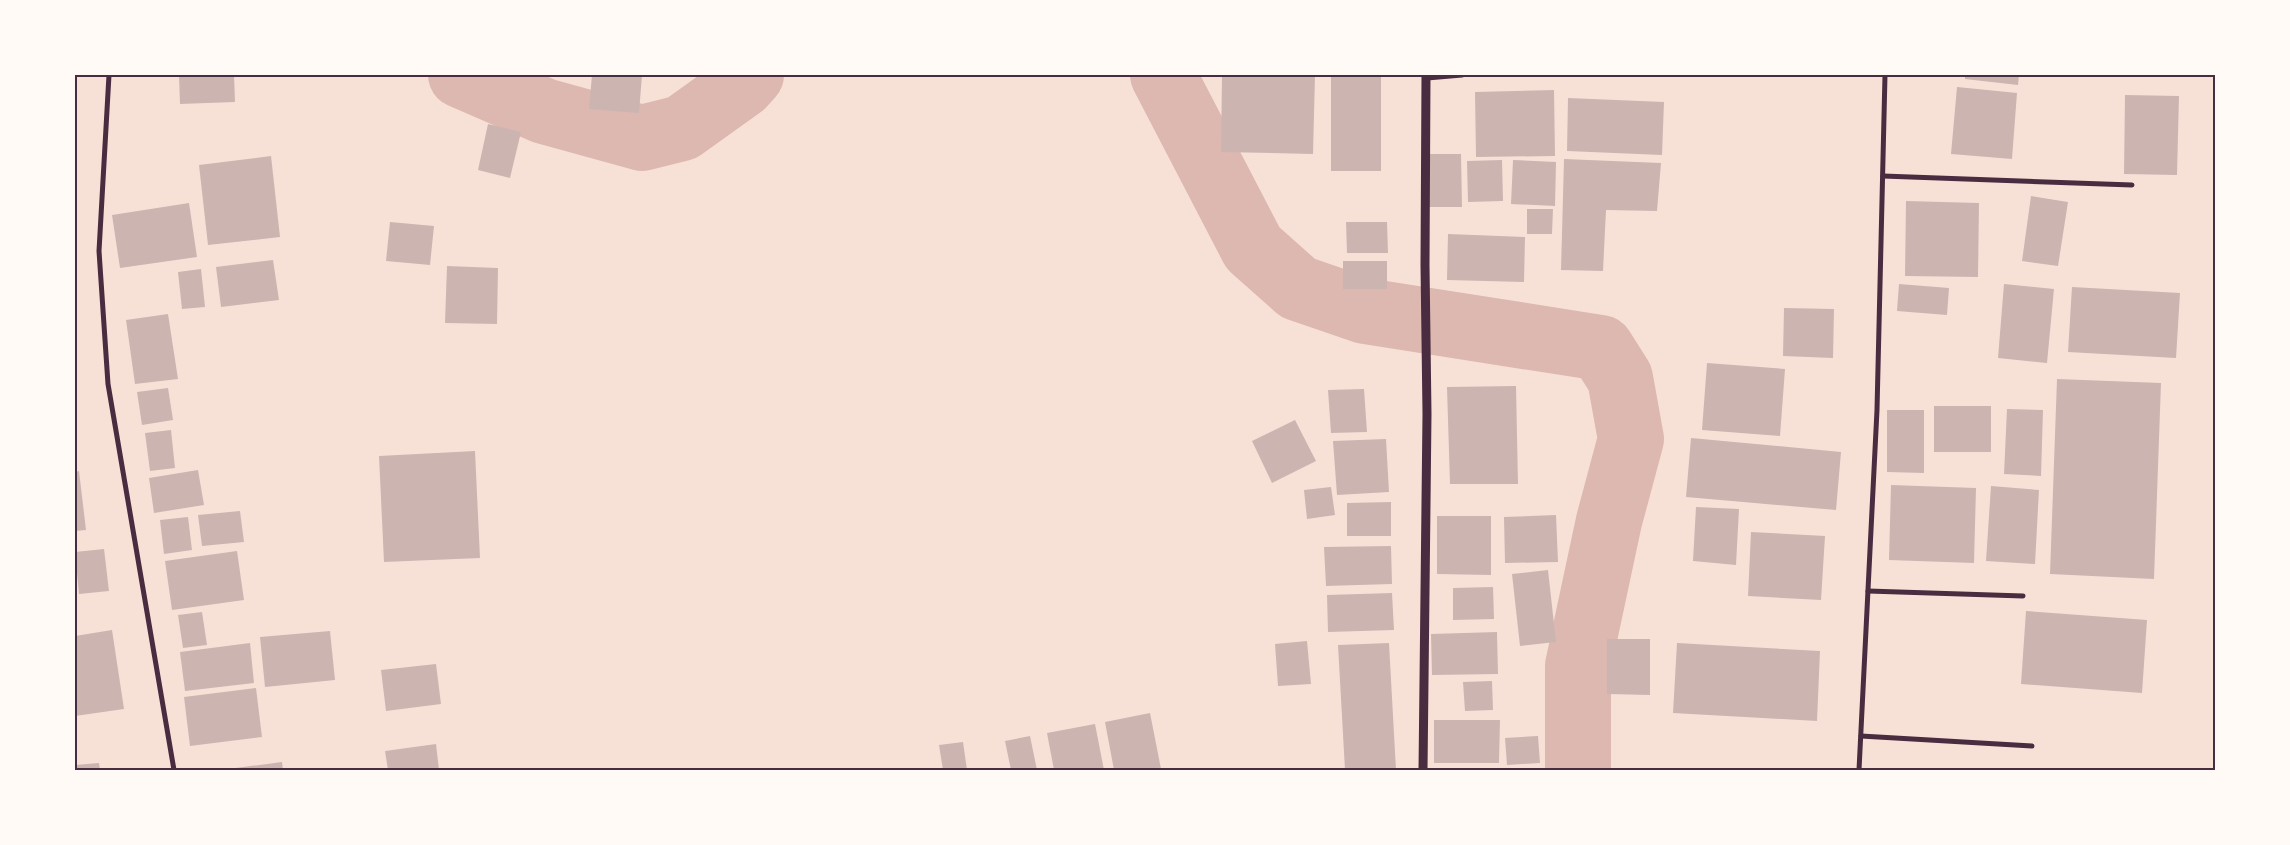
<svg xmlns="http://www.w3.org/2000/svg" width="2290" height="845" viewBox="0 0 2290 845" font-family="'IBM Plex Serif',serif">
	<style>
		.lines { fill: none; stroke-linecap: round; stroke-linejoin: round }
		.river { stroke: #dcb8b0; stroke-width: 66 }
		.building { fill: #ccb4b1 }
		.minor { stroke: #4a2c40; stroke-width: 5 }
		.tertiary { stroke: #4a2c40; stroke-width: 9 }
		.neatline { fill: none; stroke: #4a2c40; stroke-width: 2 }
	</style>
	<rect width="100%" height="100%" fill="#f7e1d7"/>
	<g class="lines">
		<g class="river">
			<polyline points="461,75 544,111 642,138 682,128 742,85 751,75"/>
			<polyline points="1163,75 1253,248 1298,288 1365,311 1601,348 1620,378 1631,439 1609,521 1578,666 1578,770"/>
		</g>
	</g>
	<g class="building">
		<polygon points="179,75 234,75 235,102 180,104"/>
		<polygon points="592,75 642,75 639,113 589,109"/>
		<polygon points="1222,75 1315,75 1313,154 1221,152"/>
		<rect x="1331" y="75" width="50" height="96"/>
		<polygon points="1965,75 2019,75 2018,85 1965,79"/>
		<polygon points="1957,87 2017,93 2012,159 1951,154"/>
		<polygon points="1554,90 1555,156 1476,157 1475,92"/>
		<polygon points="2125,95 2179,96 2177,175 2124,174"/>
		<polygon points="1568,98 1664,102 1662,155 1567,151"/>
		<polygon points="488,124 521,132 510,178 478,170"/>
		<polygon points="1427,154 1461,154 1462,207 1427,207"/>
		<polygon points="271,156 280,237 208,245 199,165"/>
		<polygon points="1564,159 1661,163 1657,211 1606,210 1603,271 1561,270"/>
		<polygon points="1502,160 1503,201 1468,202 1467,161"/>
		<polygon points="1513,160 1556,162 1555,206 1511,204"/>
		<polygon points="2031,196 2068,202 2058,266 2022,261"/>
		<polygon points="1906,201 1979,203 1978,277 1905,276"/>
		<polygon points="189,203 197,257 120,268 112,215"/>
		<polygon points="1527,209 1553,209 1552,234 1527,234"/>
		<polygon points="390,222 434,226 430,265 386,261"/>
		<polygon points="1346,222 1387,222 1388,253 1347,253"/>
		<polygon points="1448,234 1525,237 1524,282 1447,280"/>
		<polygon points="273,260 279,300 221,307 216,267"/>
		<rect x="1343" y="261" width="44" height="28"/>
		<polygon points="447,266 498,268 497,324 445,323"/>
		<polygon points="201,269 205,307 182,309 178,272"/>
		<polygon points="1899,284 1949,288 1947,315 1897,311"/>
		<polygon points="2004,284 2054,289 2047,363 1998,358"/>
		<polygon points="2072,287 2180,293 2176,358 2068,352"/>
		<polygon points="1784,308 1834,309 1833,358 1783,356"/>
		<polygon points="168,314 178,379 135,384 126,320"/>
		<polygon points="1707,363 1785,369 1780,436 1702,430"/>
		<polygon points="2057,379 2161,383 2154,579 2050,574"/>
		<polygon points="1516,386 1518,484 1450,484 1447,387"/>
		<polygon points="168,388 173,420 142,425 137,392"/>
		<polygon points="1364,389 1367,432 1331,433 1328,390"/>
		<rect x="1934" y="406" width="57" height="46"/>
		<polygon points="2007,409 2043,410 2041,476 2004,474"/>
		<polygon points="1887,410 1924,410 1924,473 1887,472"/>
		<polygon points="1295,420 1316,461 1272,483 1252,441"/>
		<polygon points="171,430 175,468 150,471 145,433"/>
		<polygon points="1691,438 1841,452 1836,510 1686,497"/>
		<polygon points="1386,439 1389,492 1337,495 1333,441"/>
		<polygon points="475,451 480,558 384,562 379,456"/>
		<polygon points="198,470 204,505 154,513 149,478"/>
		<polygon points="79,471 86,530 75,531 75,472"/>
		<polygon points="1891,485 1976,488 1974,563 1889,560"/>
		<polygon points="1991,486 2039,490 2035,564 1986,561"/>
		<polygon points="1331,487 1335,515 1307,519 1304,490"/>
		<polygon points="1391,502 1391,536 1347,536 1347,503"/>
		<polygon points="1696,507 1739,509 1736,565 1693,561"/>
		<polygon points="240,511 244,542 202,546 198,515"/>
		<polygon points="1556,515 1558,562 1505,563 1504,517"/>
		<polygon points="1437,516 1491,516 1491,575 1437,574"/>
		<polygon points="188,517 192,550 164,554 160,520"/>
		<polygon points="1751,532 1825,536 1821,600 1748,596"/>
		<polygon points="1391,546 1392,584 1326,586 1324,547"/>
		<polygon points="104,549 109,591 79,594 75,552"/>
		<polygon points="237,551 244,600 172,610 165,561"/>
		<polygon points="1548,570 1556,642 1520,646 1512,574"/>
		<polygon points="1493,587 1494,619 1453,620 1453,588"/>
		<polygon points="1392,593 1394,630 1328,632 1327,595"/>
		<polygon points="2026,611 2147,620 2142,693 2021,684"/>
		<polygon points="202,612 207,645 183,648 178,615"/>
		<polygon points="112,630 124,709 75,716 75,636"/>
		<polygon points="330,631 335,680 265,687 260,637"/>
		<polygon points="1497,632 1498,674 1432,675 1431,634"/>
		<polygon points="1607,639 1650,639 1650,695 1607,694"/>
		<polygon points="1307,641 1311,684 1278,686 1275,644"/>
		<polygon points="250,643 254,683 185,691 180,652"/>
		<polygon points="1389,643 1396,770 1345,770 1338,645"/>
		<polygon points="1677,643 1820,651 1817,721 1673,713"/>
		<polygon points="436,664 441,704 386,711 381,670"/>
		<polygon points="1492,681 1493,710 1465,711 1463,682"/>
		<polygon points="256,688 262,737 190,746 184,697"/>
		<polygon points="1150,713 1161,769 1114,770 1105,722"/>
		<polygon points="1434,720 1500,720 1499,763 1434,763"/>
		<polygon points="1095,724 1104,770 1054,770 1047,733"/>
		<polygon points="1030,736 1037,770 1011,770 1005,741"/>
		<polygon points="1538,736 1540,763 1507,765 1505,738"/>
		<polygon points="963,742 967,770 943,770 939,745"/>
		<polygon points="436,744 439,770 388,770 385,751"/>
		<polygon points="282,762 283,770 228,770 228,769"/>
		<polygon points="99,763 100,770 75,770 75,765"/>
	</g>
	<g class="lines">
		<g class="minor">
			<polyline points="109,75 99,251 108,384 174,770"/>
			<polyline points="1427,78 1462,75"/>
			<polyline points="1883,176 2132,185"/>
			<polyline points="1868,591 2023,596"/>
			<polyline points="1861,736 2032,746"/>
			<polyline points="1859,770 1877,410 1885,75"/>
		</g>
		<polyline class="tertiary" points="1423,770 1427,414 1425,265 1426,75"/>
	</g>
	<rect width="2290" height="845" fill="none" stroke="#fffaf5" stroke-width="152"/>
	<rect x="76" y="76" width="2138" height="693" class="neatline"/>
</svg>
